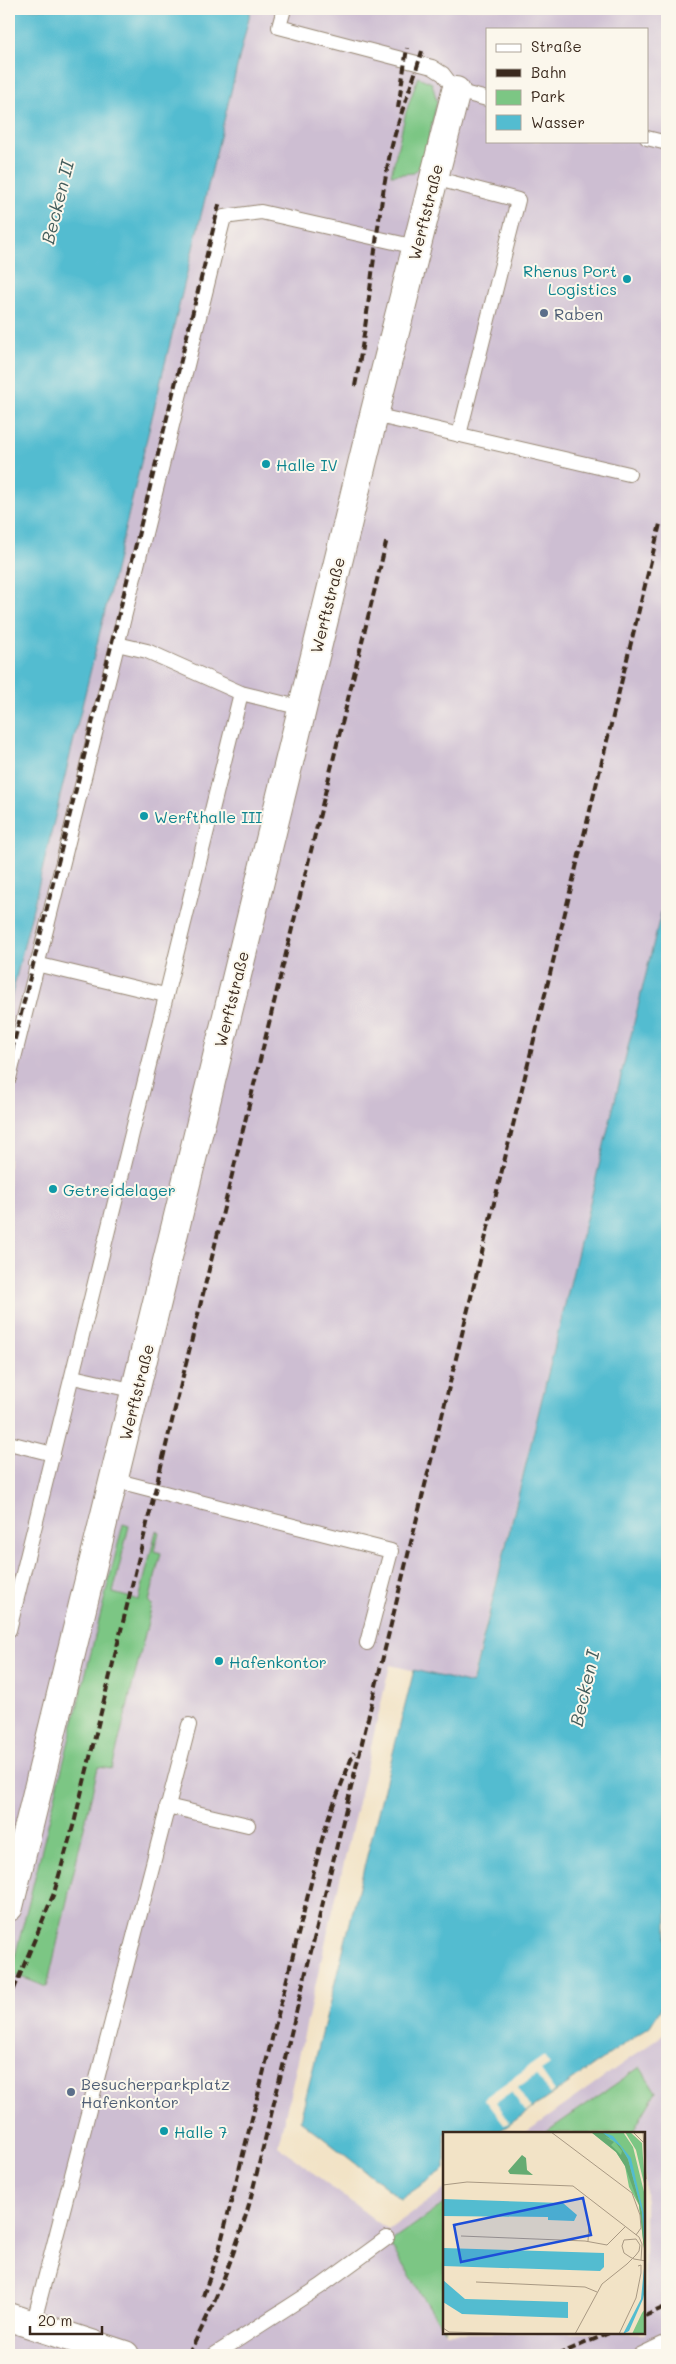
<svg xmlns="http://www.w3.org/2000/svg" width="676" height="2364" viewBox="0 0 676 2364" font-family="Mali,sans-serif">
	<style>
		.industrial { fill: #cdbed2; fill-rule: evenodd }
		.green { fill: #7cc684; stroke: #5c7851 }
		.water { fill: #53bcd0; stroke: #477377 }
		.pier { fill: #f2e3c6 }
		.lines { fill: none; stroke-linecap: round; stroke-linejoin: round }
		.service-casing { stroke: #968672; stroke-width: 16 }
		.minor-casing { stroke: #968672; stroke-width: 30 }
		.service { stroke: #fff; stroke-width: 14 }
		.minor { stroke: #fff; stroke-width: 28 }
		.rail { stroke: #3b2a1e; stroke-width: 4; stroke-dasharray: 8 4; stroke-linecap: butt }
		.culture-dot { fill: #0f9aa8; stroke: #fbf7ec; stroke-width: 2 }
		.service-dot { fill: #5c6f8a; stroke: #fbf7ec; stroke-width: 2 }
		.labels { text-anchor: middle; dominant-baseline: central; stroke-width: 4; stroke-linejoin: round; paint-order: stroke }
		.street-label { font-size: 16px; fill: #3b2a1e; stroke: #fbf7ec }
		.culture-label { font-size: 16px; fill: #0d838f; stroke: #fbf7ec; text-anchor: start }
		.service-label { font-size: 16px; fill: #4e5e75; stroke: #fbf7ec; text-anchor: start }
		.water-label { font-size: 18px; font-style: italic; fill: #435d5c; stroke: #fbf7ec }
		.inset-road { fill: none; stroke: #a99983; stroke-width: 1 }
		.view { fill: #1d4ed8; fill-opacity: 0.15; stroke: #1d4ed8; stroke-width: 2.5 }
		.inset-edge { fill: none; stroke: #3b2a1e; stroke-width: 2.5 }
	</style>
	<rect width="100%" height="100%" fill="#fbf7ec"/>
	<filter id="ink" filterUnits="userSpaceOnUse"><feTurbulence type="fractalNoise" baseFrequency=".02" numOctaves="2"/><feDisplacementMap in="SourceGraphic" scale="10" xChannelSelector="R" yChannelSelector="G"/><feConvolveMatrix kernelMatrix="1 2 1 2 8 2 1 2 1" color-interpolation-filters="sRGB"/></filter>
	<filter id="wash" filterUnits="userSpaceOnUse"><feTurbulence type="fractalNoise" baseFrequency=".0096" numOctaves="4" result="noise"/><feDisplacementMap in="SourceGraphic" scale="20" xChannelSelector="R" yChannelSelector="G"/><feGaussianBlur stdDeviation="1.12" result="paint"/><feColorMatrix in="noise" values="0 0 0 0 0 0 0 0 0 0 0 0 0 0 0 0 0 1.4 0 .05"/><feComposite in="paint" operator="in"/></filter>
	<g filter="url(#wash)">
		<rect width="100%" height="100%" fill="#f2e3c6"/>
		<path class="industrial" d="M251,9h416v879l-196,796 -81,-19 -112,481 110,84 57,-41v144h200v-200h-120l142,-101v323h-658v-1348zM487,29h160v112h-160z"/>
		<g class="green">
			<polygon points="418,77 432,83 437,102 423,163 414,173 391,175 406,112"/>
			<polygon points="123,1524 129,1526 113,1593 139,1600 156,1531 159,1532 154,1551 161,1553 149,1602 152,1605 112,1769 98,1767 47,1987 11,1973"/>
			<polygon points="640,2067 656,2092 632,2133 545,2133"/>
			<polygon points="445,2203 445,2330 444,2330 389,2243"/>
		</g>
		<g class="water">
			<polygon points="9,9 251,9 9,1007"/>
			<polygon points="667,888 667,1991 660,2010 650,2026 497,2133 445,2133 445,2169 401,2199 300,2120 414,1670 472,1684"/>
		</g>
		<polygon class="pier" points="544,2056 550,2065 541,2071 555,2091 550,2095 536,2075 517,2088 531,2109 526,2112 511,2092 496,2102 510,2122 505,2125 484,2098"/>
	</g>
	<g filter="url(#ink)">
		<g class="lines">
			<defs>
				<g id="service">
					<polyline points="284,9 279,27 432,67 443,74 456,91 487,99"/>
					<polyline points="647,138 667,143"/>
					<polyline points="434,178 518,200 459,435"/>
					<polyline points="374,415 629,474"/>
					<polyline points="117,644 147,651 241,693 302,708"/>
					<polyline points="36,964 165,995"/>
					<polyline points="9,1078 224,217 261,212 416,247"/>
					<polyline points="73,1377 136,1391"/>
					<polyline points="9,1443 53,1454"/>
					<polyline points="114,1480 391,1551 367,1643"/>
					<polyline points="9,1630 241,693"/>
					<polyline points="167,1806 248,1825"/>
					<polyline points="33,2325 189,1725"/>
					<polyline points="214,2355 321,2286 387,2238"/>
					<polyline points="640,2355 667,2342"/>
				</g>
				<g id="minor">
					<polyline points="9,1907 374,415 456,91"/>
					<polyline points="9,2317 125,2355"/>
				</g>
			</defs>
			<use href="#service" class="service-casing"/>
			<use href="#minor" class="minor-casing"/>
			<use href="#service" class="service"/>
			<use href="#minor" class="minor"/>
			<g class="rail">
				<polyline points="398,108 407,48"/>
				<path d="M355,386c15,-74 19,-148 33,-222 7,-39 23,-75 34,-113"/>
				<polyline points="9,1063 220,201"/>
				<polyline points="9,2001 54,1893 75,1819 387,539"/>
				<polyline points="203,2296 218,2254 321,1843 329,1816 354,1752"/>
				<polyline points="645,2316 667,2306"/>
				<path d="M188,2355c26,-48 45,-97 61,-150l411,-1681"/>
				<polyline points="557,2355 609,2333"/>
			</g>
		</g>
	</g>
	<g class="culture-dot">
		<circle cx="627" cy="279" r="5"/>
		<circle cx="266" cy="464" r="5"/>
		<circle cx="144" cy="816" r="5"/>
		<circle cx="53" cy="1189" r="5"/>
		<circle cx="219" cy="1661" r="5"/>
		<circle cx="164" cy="2131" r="5"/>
	</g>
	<g class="service-dot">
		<circle cx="544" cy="313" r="5"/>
		<circle cx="71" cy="2092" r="5"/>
	</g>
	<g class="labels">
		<g class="street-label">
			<text transform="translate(425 212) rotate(-76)">Werftstraße</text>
			<text transform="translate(327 605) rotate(-76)">Werftstraße</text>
			<text transform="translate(231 999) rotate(-76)">Werftstraße</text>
			<text transform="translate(136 1392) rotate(-76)">Werftstraße</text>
		</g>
		<g class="culture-label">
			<text x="617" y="270" text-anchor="end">Rhenus Port<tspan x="617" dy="18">Logistics</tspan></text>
			<text x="276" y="464">Halle IV</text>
			<text x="154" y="816">Werfthalle III</text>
			<text x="63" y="1189">Getreidelager</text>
			<text x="229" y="1661">Hafenkontor</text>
			<text x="174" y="2131">Halle 7</text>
		</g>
		<g class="service-label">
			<text x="554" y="313">Raben</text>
			<text x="81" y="2083">Besucherparkplatz<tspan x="81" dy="18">Hafenkontor</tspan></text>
		</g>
		<g class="water-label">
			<text transform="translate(57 202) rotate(-76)">Becken II</text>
			<text transform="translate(584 1688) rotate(-77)">Becken I</text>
		</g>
	</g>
	<g transform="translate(443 2132)">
		<rect width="202" height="202" fill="#f2e3c6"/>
		<path d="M148,0h32l10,15 12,49v61l-6,-52 -10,-18 -4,-21 -9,-14zM182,0h5l12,11 3,45 -9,-38zM202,177v25h-13l10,-21z" fill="#7cc684"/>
		<path d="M148,0h11l9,7 -6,-2 9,5 -3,3 10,10 1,-4 -7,-9 4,3 9,14 14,53 3,45 -6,-52 -14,-39 -9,-14zM79,23l4,3 1,12 6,5 -23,-1 -2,-3z" fill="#65ab72"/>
		<path d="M159,0l11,4 18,22 14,61v37l-3,-44 -14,-53 -7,-12zM0,67l120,4 14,12 -3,6 -26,-1v-3l-105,-1zM0,116l161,5v14l-4,4 -157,-5zM202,126v32l-2,9 -14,32 -6,3 18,-35zM0,148l22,19 103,3v16l-106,-4 -19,-12z" fill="#53bcd0"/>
		<path class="inset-road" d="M108,0l81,61 8,22 1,13 -5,7M190,0l13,13M200,0l3,47M0,53l24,-3 106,4 66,51 3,7 -1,16M18,104l124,5 22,4 18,-18M145,109l1,-17M33,150l109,5 12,5M0,196l6,4 84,2M132,202l27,-50 25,-20 9,-9 3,-4 1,-6 -4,-6 -12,1 -2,6 2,7 6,4 4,2 12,2M176,202l17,-36 5,-25v-8l-3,1"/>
		<path class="view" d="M140,66l8,37 -130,27 -7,-37z"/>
		<rect width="202" height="202" class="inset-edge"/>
	</g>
	<rect width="676" height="2364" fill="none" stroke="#fbf7ec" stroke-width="30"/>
	<rect x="486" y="28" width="162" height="115" fill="#fbf7ec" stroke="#aea59a"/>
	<rect x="496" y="44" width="25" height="8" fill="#ffffff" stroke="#aea59a"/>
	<text x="531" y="52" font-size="15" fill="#3b2a1e">Straße</text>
	<rect x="496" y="69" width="25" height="8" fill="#3b2a1e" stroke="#aea59a"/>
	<text x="531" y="78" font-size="15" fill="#3b2a1e">Bahn</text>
	<rect x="496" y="90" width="25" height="15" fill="#7cc684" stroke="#aea59a"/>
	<text x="531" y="102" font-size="15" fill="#3b2a1e">Park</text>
	<rect x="496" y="115" width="25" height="15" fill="#53bcd0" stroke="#aea59a"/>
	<text x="531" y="128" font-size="15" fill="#3b2a1e">Wasser</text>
	<path d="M30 2326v8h72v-8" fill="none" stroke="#3b2a1e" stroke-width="2.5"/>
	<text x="38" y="2326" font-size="15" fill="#3b2a1e" stroke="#fbf7ec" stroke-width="4" paint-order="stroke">20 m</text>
</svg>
